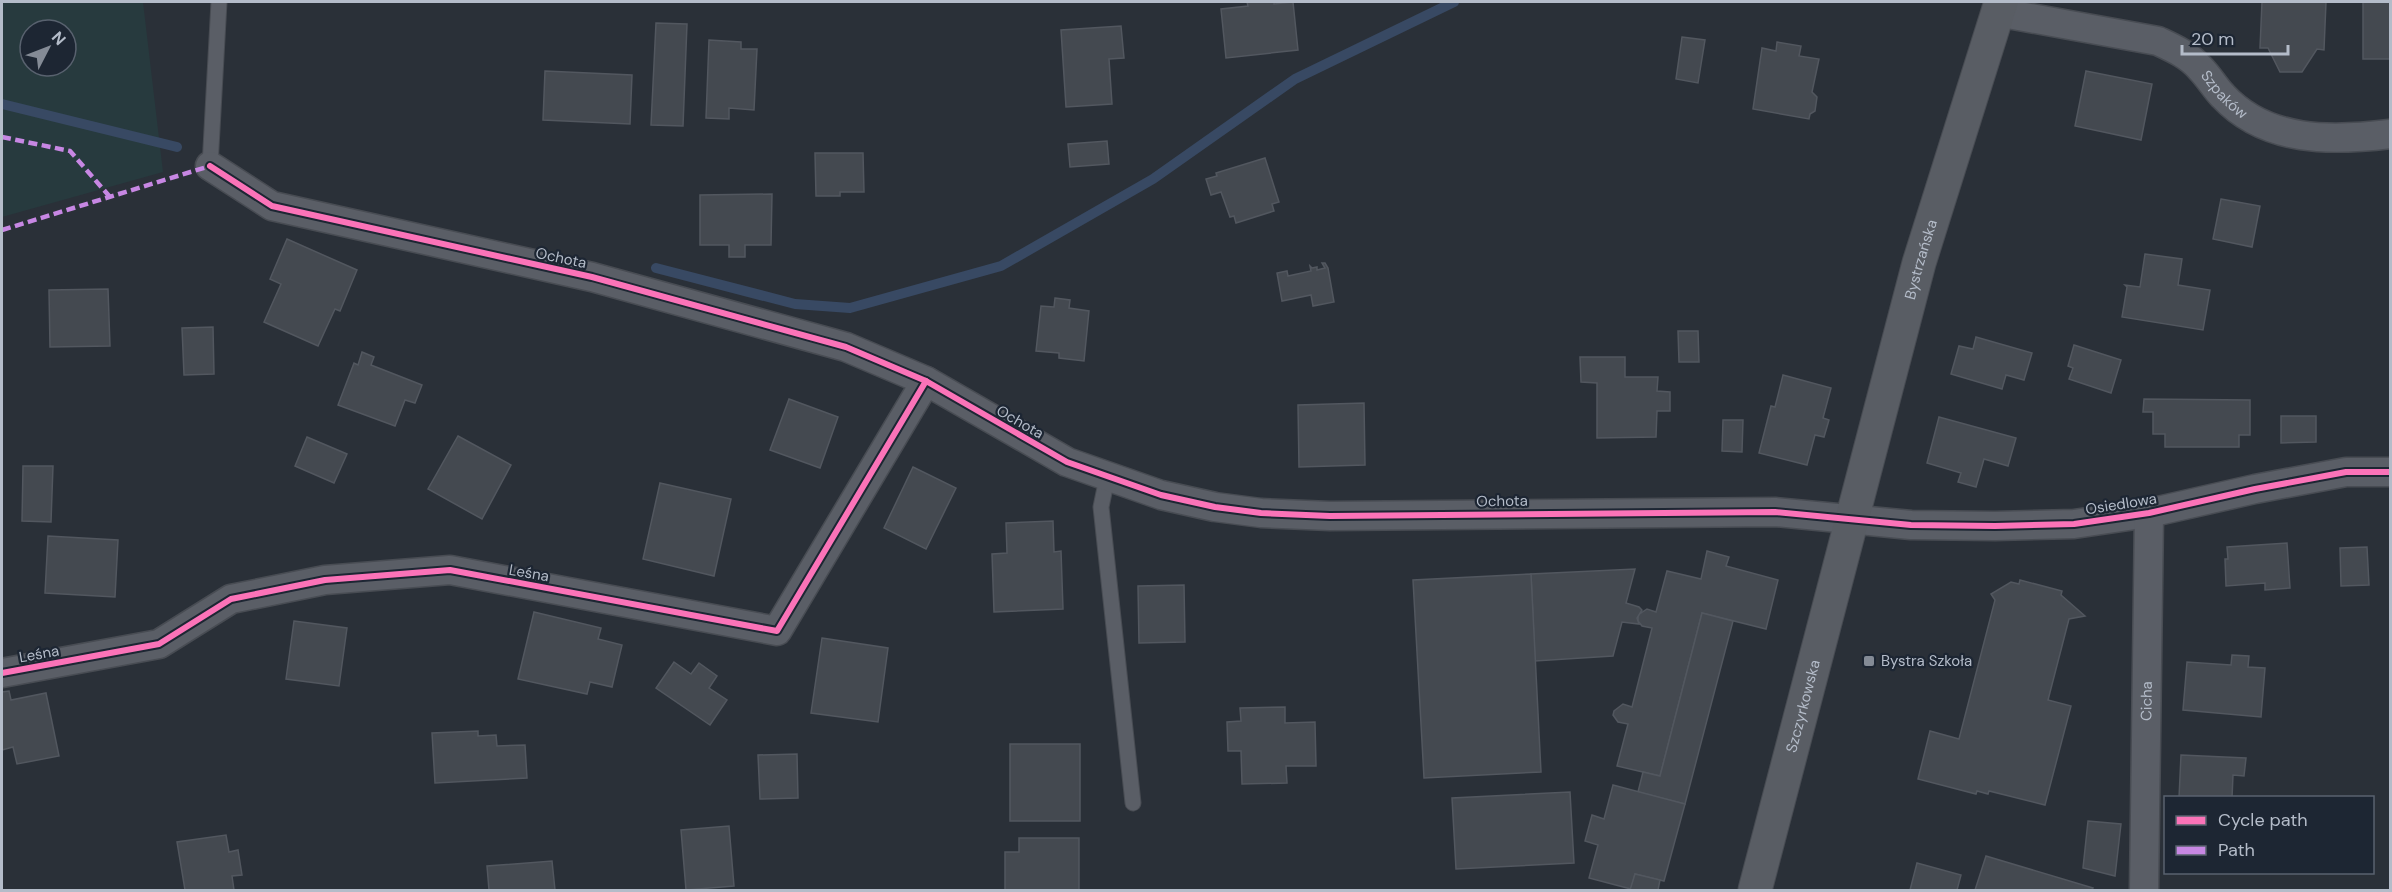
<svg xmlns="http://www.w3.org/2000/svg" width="2392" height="892" viewBox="0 0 2392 892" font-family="'DM Sans',sans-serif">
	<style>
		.green { fill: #273a3e; fill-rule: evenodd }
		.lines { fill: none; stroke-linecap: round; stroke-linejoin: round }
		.stream { stroke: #384963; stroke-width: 10 }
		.building { fill: #444950; stroke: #52575f; stroke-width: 1.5 }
		.lane-casing { stroke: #484c53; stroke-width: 17 }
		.street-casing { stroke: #484c53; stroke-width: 31 }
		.secondary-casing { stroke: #484c53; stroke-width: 35 }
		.lane { stroke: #5a5e66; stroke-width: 15 }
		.street { stroke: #5a5e66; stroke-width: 28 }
		.secondary { stroke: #595d64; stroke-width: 33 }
		.quiet { stroke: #c787e3; stroke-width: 4.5; stroke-dasharray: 9 4.5; stroke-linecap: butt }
		.cycleway-casing { stroke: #1d2633; stroke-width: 10 }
		.cycleway { stroke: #fb73b8; stroke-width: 6 }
		.poi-dot { fill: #848b96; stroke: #1d2633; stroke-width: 2 }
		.labels { text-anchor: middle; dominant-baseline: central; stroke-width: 4.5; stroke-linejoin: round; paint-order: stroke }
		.street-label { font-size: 15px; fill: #b4bcc9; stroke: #1d2633 }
		.poi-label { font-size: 15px; fill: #b4bcc9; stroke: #1d2633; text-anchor: start }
	</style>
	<rect width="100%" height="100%" fill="#2a3038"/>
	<path class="green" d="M2,2h141l20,170 -161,45zM30,30h36v36h-36z"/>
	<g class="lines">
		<g class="stream">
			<polyline points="2,104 177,147"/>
			<polyline points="656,268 795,304 850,308 1001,266 1153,179 1295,79 1454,2"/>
		</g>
	</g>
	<g class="building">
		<polygon points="1247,2 1274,2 1274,4 1293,2 1298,50 1226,58 1221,9 1248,6"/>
		<polygon points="2262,2 2326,2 2324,50 2317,49 2302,72 2280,72 2268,48 2260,48"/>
		<rect x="2363" y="2" width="27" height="57"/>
		<polygon points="656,23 687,24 683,126 651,125"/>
		<polygon points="1121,26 1124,58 1109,59 1112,104 1066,107 1061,30"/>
		<polygon points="1682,37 1705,40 1698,83 1676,79"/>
		<polygon points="709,40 741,42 741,49 757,49 754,110 729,108 729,119 706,118"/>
		<polygon points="1777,42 1801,46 1799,56 1819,59 1812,92 1817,97 1815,111 1810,114 1809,119 1753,109 1762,48 1776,51"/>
		<polygon points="545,71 632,75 630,124 543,120"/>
		<polygon points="2086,71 2152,84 2141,140 2075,126"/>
		<polygon points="1107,141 1109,164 1070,167 1068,144"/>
		<polygon points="815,153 863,153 864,192 840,192 840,196 816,196"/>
		<polygon points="1265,158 1279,202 1272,204 1274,211 1236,223 1234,216 1230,217 1221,192 1211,195 1206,179 1217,176 1216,173"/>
		<polygon points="772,194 771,245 745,245 745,257 729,257 729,245 700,245 700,195"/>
		<polygon points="2221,199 2260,206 2252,247 2213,239"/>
		<polygon points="287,239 357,270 340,311 335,309 318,346 264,322 281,284 270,279"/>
		<polygon points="2145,254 2182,259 2178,285 2210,290 2203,330 2122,317 2127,287 2125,285 2140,287"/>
		<polygon points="1322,263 1325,263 1328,268 1334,302 1313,306 1311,295 1282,301 1277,273 1287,271 1288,276 1311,271 1310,266 1312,268 1317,267 1317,270 1325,268"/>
		<polygon points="108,289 110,346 50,347 49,290"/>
		<polygon points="1055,298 1070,300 1069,308 1089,311 1084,361 1059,358 1059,353 1036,351 1041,306 1054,307"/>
		<polygon points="213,327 214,374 184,375 182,328"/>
		<polygon points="1678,331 1698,331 1699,362 1679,362"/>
		<polygon points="1976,337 2032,353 2024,380 2006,375 2002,389 1951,374 1959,346 1973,349"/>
		<polygon points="2074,345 2121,360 2111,393 2069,379 2073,368 2068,366"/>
		<polygon points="362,352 374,357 371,365 422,385 415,403 405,400 395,426 338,405 354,363 358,365"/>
		<polygon points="1580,357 1625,357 1625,377 1658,377 1657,391 1670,392 1670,411 1657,411 1656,437 1597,438 1597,383 1581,382"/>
		<polygon points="1783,375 1831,388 1823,418 1829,420 1824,437 1815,435 1807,465 1759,453 1771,406 1775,407"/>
		<polygon points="789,399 838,417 820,468 770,450"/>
		<polygon points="2144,399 2250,400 2250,435 2239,435 2239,447 2165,447 2165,434 2153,434 2153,412 2143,412"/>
		<polygon points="1364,403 1365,465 1299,467 1298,405"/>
		<polygon points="2281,416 2316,416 2316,442 2281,443"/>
		<polygon points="1939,417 2016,438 2008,466 1984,459 1976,487 1958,482 1961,473 1927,463"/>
		<polygon points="1723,420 1743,420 1742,452 1722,451"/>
		<polygon points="458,436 511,465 482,519 428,489"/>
		<polygon points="307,437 347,454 334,483 295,466"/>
		<polygon points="23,466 53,466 51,522 22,521"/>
		<polygon points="913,467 956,488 926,549 884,528"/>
		<polygon points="660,483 731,499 714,576 643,559"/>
		<polygon points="1053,521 1054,552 1061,551 1063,609 994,612 992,554 1007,553 1006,523"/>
		<polygon points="48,536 118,540 115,597 45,593"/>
		<polygon points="2287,543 2290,588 2265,590 2265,583 2226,586 2225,559 2228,559 2227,547"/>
		<polygon points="2367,547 2369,585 2341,586 2340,548"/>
		<polygon points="1707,551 1729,557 1726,566 1778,580 1766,629 1702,613 1660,776 1617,766 1628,724 1618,722 1613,715 1614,711 1623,704 1632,707 1652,628 1642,626 1638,621 1638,615 1647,609 1656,612 1667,571 1701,579"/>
		<polygon points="1635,569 1626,603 1639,607 1642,610 1637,618 1639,624 1622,622 1613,656 1535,661 1531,574"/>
		<polygon points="1531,574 1541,772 1424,778 1413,580"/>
		<polygon points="2020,580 2062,591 2061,595 2085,616 2069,619 2048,700 2071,706 2045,805 1989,791 1988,794 1977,791 1976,794 1918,779 1930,731 1959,739 1995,600 1991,594 2011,582 2019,584"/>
		<polygon points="1184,585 1185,642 1139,643 1138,586"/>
		<polygon points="534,612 601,628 598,639 622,645 612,687 590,682 587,694 518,679"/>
		<polygon points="1702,613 1733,621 1685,804 1638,792 1643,772 1660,776"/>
		<polygon points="294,621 347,628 339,686 286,679"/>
		<polygon points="822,638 888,648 878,722 811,713"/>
		<polygon points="2232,655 2249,656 2248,667 2265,668 2261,717 2183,710 2187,662 2231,665"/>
		<polygon points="674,662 691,674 699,663 717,676 709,688 727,700 710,725 656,688"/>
		<polygon points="9,691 11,700 46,693 59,756 17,764 13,747 2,750 2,692"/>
		<polygon points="1285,707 1285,723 1315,722 1316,766 1286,766 1287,783 1242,784 1241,751 1228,751 1227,722 1241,721 1240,708"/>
		<polygon points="478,731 478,736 496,735 497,746 525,745 527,778 435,783 432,733"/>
		<rect x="1010" y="744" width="70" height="77"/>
		<polygon points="797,754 798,798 760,799 758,755"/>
		<polygon points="2181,755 2246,758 2244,776 2233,775 2232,798 2179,798"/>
		<polygon points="1613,785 1685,804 1664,881 1635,874 1631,889 1589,878 1598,845 1585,841 1592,815 1604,819"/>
		<polygon points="1570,792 1574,863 1456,869 1452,798"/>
		<polygon points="2088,821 2121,824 2115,876 2083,868"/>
		<polygon points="729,826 734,886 686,890 681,830"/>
		<polygon points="226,835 229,852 238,850 242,875 232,876 234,890 185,890 177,842"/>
		<polygon points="1019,838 1079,838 1079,890 1005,890 1005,852 1019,852"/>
		<polygon points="1986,856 2093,888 2092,890 1975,890"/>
		<polygon points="552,861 555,890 489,890 487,866"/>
		<polygon points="1917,863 1961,875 1957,890 1910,890"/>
		<polygon points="1635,874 1660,880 1658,890 1630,890"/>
	</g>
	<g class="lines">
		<defs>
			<g id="lane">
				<polyline points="210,166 219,2"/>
				<polyline points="1107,478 1101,507 1133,803"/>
			</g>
			<g id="street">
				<path id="s1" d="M1997,12l161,29c15,7 31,14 42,27 9,9 15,20 23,28 44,47 109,45 167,38"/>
				<polyline points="210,166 272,206 592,277 846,347 926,381 1067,462 1161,495 1215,507 1261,513 1330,516 1775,512 1911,525 1995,526 2074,524 2149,513 2255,489 2346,472 2390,472"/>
				<polyline points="2,673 159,644 231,599 325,580 450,570 777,631 926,381"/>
				<path id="s2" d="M2144,890l5,-377"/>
			</g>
			<g id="secondary">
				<path id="s3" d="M1755,890l164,-627 82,-261"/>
			</g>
		</defs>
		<use href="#lane" class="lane-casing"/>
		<use href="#street" class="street-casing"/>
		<use href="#secondary" class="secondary-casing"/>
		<use href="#lane" class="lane"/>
		<use href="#street" class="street"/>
		<use href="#secondary" class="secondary"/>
		<g class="quiet">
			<polyline points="2,137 70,151 110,197"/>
			<polyline points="2,230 210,166"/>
		</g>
		<defs>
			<g id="cycleway">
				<polyline points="210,166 272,206 592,277 846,347 926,381 1067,462 1161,495 1215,507 1261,513 1330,516 1775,512 1911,525 1995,526 2074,524 2149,513 2255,489 2346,472 2390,472"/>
				<polyline points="2,673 159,644 231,599 325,580 450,570 777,631 926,381"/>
			</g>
		</defs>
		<use href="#cycleway" class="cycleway-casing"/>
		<use href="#cycleway" class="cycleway"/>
	</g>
	<rect class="poi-dot" x="1863" y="655" width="12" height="12" rx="3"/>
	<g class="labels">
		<g class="street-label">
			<text stroke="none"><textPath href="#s1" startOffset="250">Szpaków</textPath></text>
			<text transform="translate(561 258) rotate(12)">Ochota</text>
			<text stroke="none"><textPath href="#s3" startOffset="652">Bystrzańska</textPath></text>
			<text transform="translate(1020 422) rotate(30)">Ochota</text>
			<text transform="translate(1502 501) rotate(-1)">Ochota</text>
			<text transform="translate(2121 504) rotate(-9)">Osiedlowa</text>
			<text transform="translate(529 573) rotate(10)">Leśna</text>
			<text transform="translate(39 654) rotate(-10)">Leśna</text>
			<text stroke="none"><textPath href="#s2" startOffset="189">Cicha</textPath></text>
			<text stroke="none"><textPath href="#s3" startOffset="190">Szczyrkowska</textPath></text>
		</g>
		<g class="poi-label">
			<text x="1881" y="661">Bystra Szkoła</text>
		</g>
	</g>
	<rect width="2392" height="892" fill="none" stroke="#b4bcc9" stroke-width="6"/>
	<rect x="2164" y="796" width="210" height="78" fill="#1d2633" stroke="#59626f" stroke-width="1.5"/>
	<rect x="2176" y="816" width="30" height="9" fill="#fb73b8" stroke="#59626f" stroke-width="1.5"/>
	<text x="2218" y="826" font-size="18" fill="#b4bcc9">Cycle path</text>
	<rect x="2176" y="846" width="30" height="9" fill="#c787e3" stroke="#59626f" stroke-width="1.5"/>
	<text x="2218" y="856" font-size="18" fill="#b4bcc9">Path</text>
	<g transform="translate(48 48) rotate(48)"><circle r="28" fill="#1d2633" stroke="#59626f" stroke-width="1.5"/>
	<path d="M0-4.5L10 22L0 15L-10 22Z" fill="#848b96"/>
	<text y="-9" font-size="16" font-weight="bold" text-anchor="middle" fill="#b4bcc9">N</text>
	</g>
	<path d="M2182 45v9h106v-9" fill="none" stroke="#b4bcc9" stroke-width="3"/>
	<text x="2191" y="45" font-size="18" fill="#b4bcc9" stroke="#1d2633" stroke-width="4.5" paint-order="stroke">20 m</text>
</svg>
